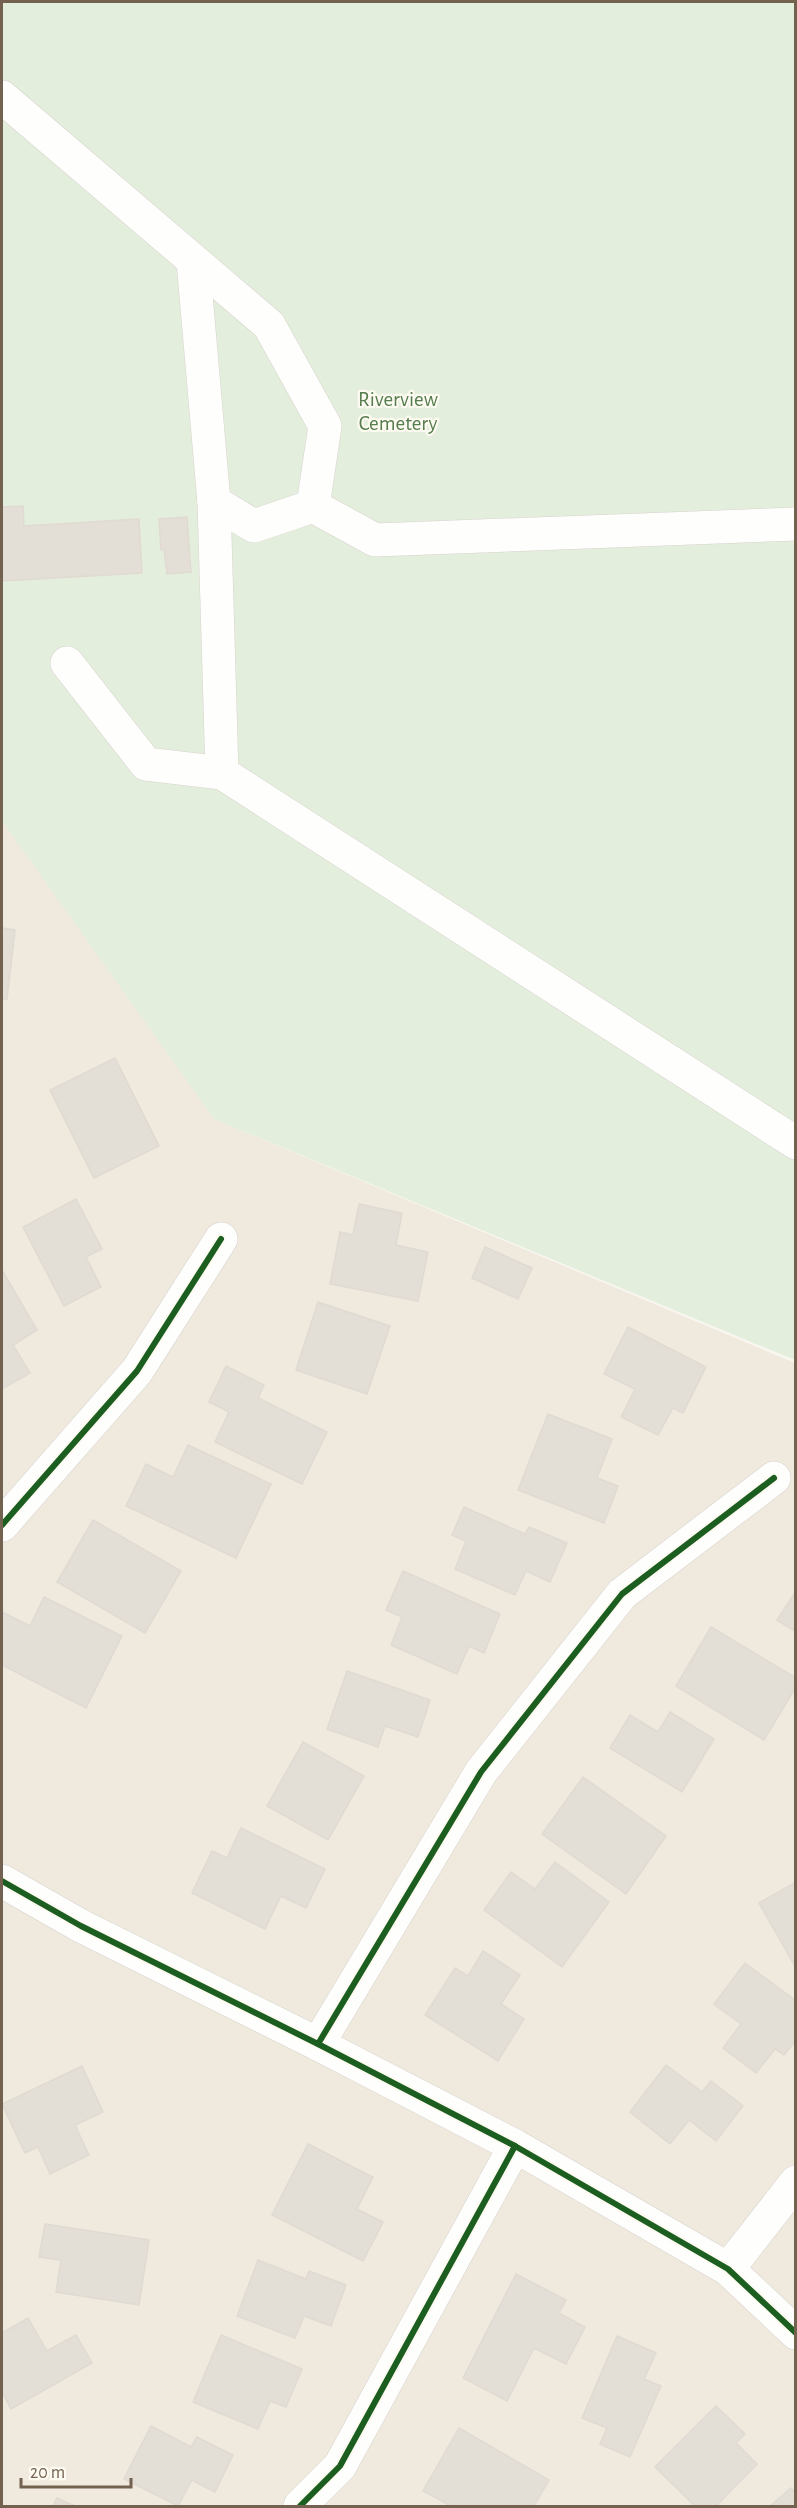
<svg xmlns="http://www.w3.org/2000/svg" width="797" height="2508" viewBox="0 0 797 2508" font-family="'Alegreya Sans',sans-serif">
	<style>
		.residential { fill: #f0e9de }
		.green { fill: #e4eedc }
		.building { fill: #e3ded6; stroke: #e0dad2; stroke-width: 1.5 }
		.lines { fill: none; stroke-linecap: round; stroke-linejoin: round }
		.minor-casing { stroke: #d7d3ce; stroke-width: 34 }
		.minor { stroke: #fefefd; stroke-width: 33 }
		.cycleway-casing { stroke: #fdfaf2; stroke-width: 10 }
		.cycleway { stroke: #1b5e20; stroke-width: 6 }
		.labels { text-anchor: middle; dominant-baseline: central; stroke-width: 4.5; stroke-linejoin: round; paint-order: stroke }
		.park-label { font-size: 21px; fill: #557d4d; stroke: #fdfaf2 }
	</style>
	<rect width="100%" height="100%" fill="#f8f6f0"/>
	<polygon class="residential" points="2,812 214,1119 795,1363 795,2506 2,2506"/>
	<polygon class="green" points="2,2 795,2 795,1360 214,1119 2,821"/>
	<g class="building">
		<polygon points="23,506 24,526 139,519 142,573 2,581 2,507"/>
		<polygon points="187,517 191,572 167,574 164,549 161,550 159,519"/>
		<polygon points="2,928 15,930 7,999 2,999"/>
		<polygon points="115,1058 159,1146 94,1178 50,1090"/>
		<polygon points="76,1199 102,1249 86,1257 101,1287 64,1306 23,1227"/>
		<polygon points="359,1204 402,1213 396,1245 428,1252 418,1301 330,1284 340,1232 353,1235"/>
		<polygon points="485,1247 532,1268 518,1299 472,1278"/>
		<polygon points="2,1270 37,1330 13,1345 30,1373 2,1389"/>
		<polygon points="318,1302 390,1326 367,1394 296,1370"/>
		<polygon points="628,1327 706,1367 683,1413 673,1408 658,1435 621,1417 635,1389 604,1374"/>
		<polygon points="226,1366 264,1385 258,1398 327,1432 302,1484 215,1442 229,1412 209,1402"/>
		<polygon points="548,1414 612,1439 597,1478 618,1486 604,1523 518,1490"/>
		<polygon points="188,1445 271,1484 236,1558 126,1506 146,1464 173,1477"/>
		<polygon points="464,1507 525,1534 529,1527 567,1543 550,1582 526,1571 515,1595 455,1569 466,1541 452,1535"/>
		<polygon points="93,1520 181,1571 145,1633 57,1582"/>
		<polygon points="403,1571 500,1614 484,1653 469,1646 457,1674 391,1645 402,1617 386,1610"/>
		<polygon points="796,1591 796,1632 777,1620"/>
		<polygon points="44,1597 122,1636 86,1708 2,1665 2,1612 30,1626"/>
		<polygon points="711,1627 796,1678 796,1687 764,1740 676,1686"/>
		<polygon points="347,1671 430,1700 418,1737 385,1726 378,1747 327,1729"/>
		<polygon points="670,1712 714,1739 682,1792 610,1748 630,1715 658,1732"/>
		<polygon points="303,1742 364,1776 328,1840 267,1806"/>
		<polygon points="583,1777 666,1836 626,1894 542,1834"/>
		<polygon points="241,1828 325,1869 306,1908 281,1896 265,1929 192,1893 212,1851 227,1858"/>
		<polygon points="555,1862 609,1902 562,1967 484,1910 511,1872 535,1889"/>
		<polygon points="796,1882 796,1968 759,1903"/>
		<polygon points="483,1951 520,1975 501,2004 524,2019 498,2061 425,2015 455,1968 468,1976"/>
		<polygon points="745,1963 796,2001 796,2040 784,2055 775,2049 756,2073 723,2048 741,2024 714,2004"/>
		<polygon points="666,2065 702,2092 711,2081 743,2106 716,2141 689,2120 670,2144 630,2112"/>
		<polygon points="82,2066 103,2112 75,2125 89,2155 50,2174 38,2147 25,2153 2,2104"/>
		<polygon points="308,2144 373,2177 357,2209 383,2222 363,2261 272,2215"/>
		<polygon points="45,2224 149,2240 139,2305 56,2292 61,2260 39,2257"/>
		<polygon points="258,2260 306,2279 309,2271 346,2285 331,2326 304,2316 295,2338 237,2316"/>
		<polygon points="516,2274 566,2300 559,2313 585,2327 566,2364 534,2348 507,2401 463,2378"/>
		<polygon points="28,2318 47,2351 76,2335 92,2363 11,2409 2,2392 2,2333"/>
		<polygon points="221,2335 302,2369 286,2407 270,2401 258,2429 193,2402"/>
		<polygon points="617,2336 656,2353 644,2379 661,2386 630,2457 600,2444 607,2428 582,2418"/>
		<polygon points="716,2406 745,2434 736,2443 757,2464 716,2506 695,2506 655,2467"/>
		<polygon points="151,2426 191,2447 197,2437 233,2455 215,2492 192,2480 178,2506 124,2479"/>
		<polygon points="459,2428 549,2480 534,2506 451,2506 423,2491"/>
		<polygon points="791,2488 796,2493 796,2506 770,2506"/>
		<polygon points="57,2498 75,2506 53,2506"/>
	</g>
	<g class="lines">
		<defs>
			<g id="minor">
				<polyline points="2,97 269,325 325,426 313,506 254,526 214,502 193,261"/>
				<polyline points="214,502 222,773 796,1143"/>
				<polyline points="313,506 375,540 796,524"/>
				<polyline points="67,663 146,764 222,773"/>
				<polyline points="2,1525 137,1371 221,1239"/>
				<polyline points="2,1881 81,1926 318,2044 515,2146 728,2269 796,2333"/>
				<polyline points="318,2044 481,1772 622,1594 774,1478"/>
				<polyline points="728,2269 796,2182"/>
				<polyline points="300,2506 340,2466 515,2146"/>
			</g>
		</defs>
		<use href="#minor" class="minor-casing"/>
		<use href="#minor" class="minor"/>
		<defs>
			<g id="cycleway">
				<polyline points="2,1525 137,1371 221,1239"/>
				<polyline points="2,1881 81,1926 318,2044 515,2146 728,2269 796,2333"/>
				<polyline points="318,2044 481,1772 622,1594 774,1478"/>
				<polyline points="300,2506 340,2466 515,2146"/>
			</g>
		</defs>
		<use href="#cycleway" class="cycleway-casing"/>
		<use href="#cycleway" class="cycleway"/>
	</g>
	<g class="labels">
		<g class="park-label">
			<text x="398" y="399">Riverview<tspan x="398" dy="24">Cemetery</tspan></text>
		</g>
	</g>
	<rect width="797" height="2508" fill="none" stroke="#746251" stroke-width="6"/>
	<path d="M21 2478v9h110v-9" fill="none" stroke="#746251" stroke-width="3"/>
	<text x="30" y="2478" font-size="18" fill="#746251" stroke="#fdfaf2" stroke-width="4.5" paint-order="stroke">20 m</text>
</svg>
